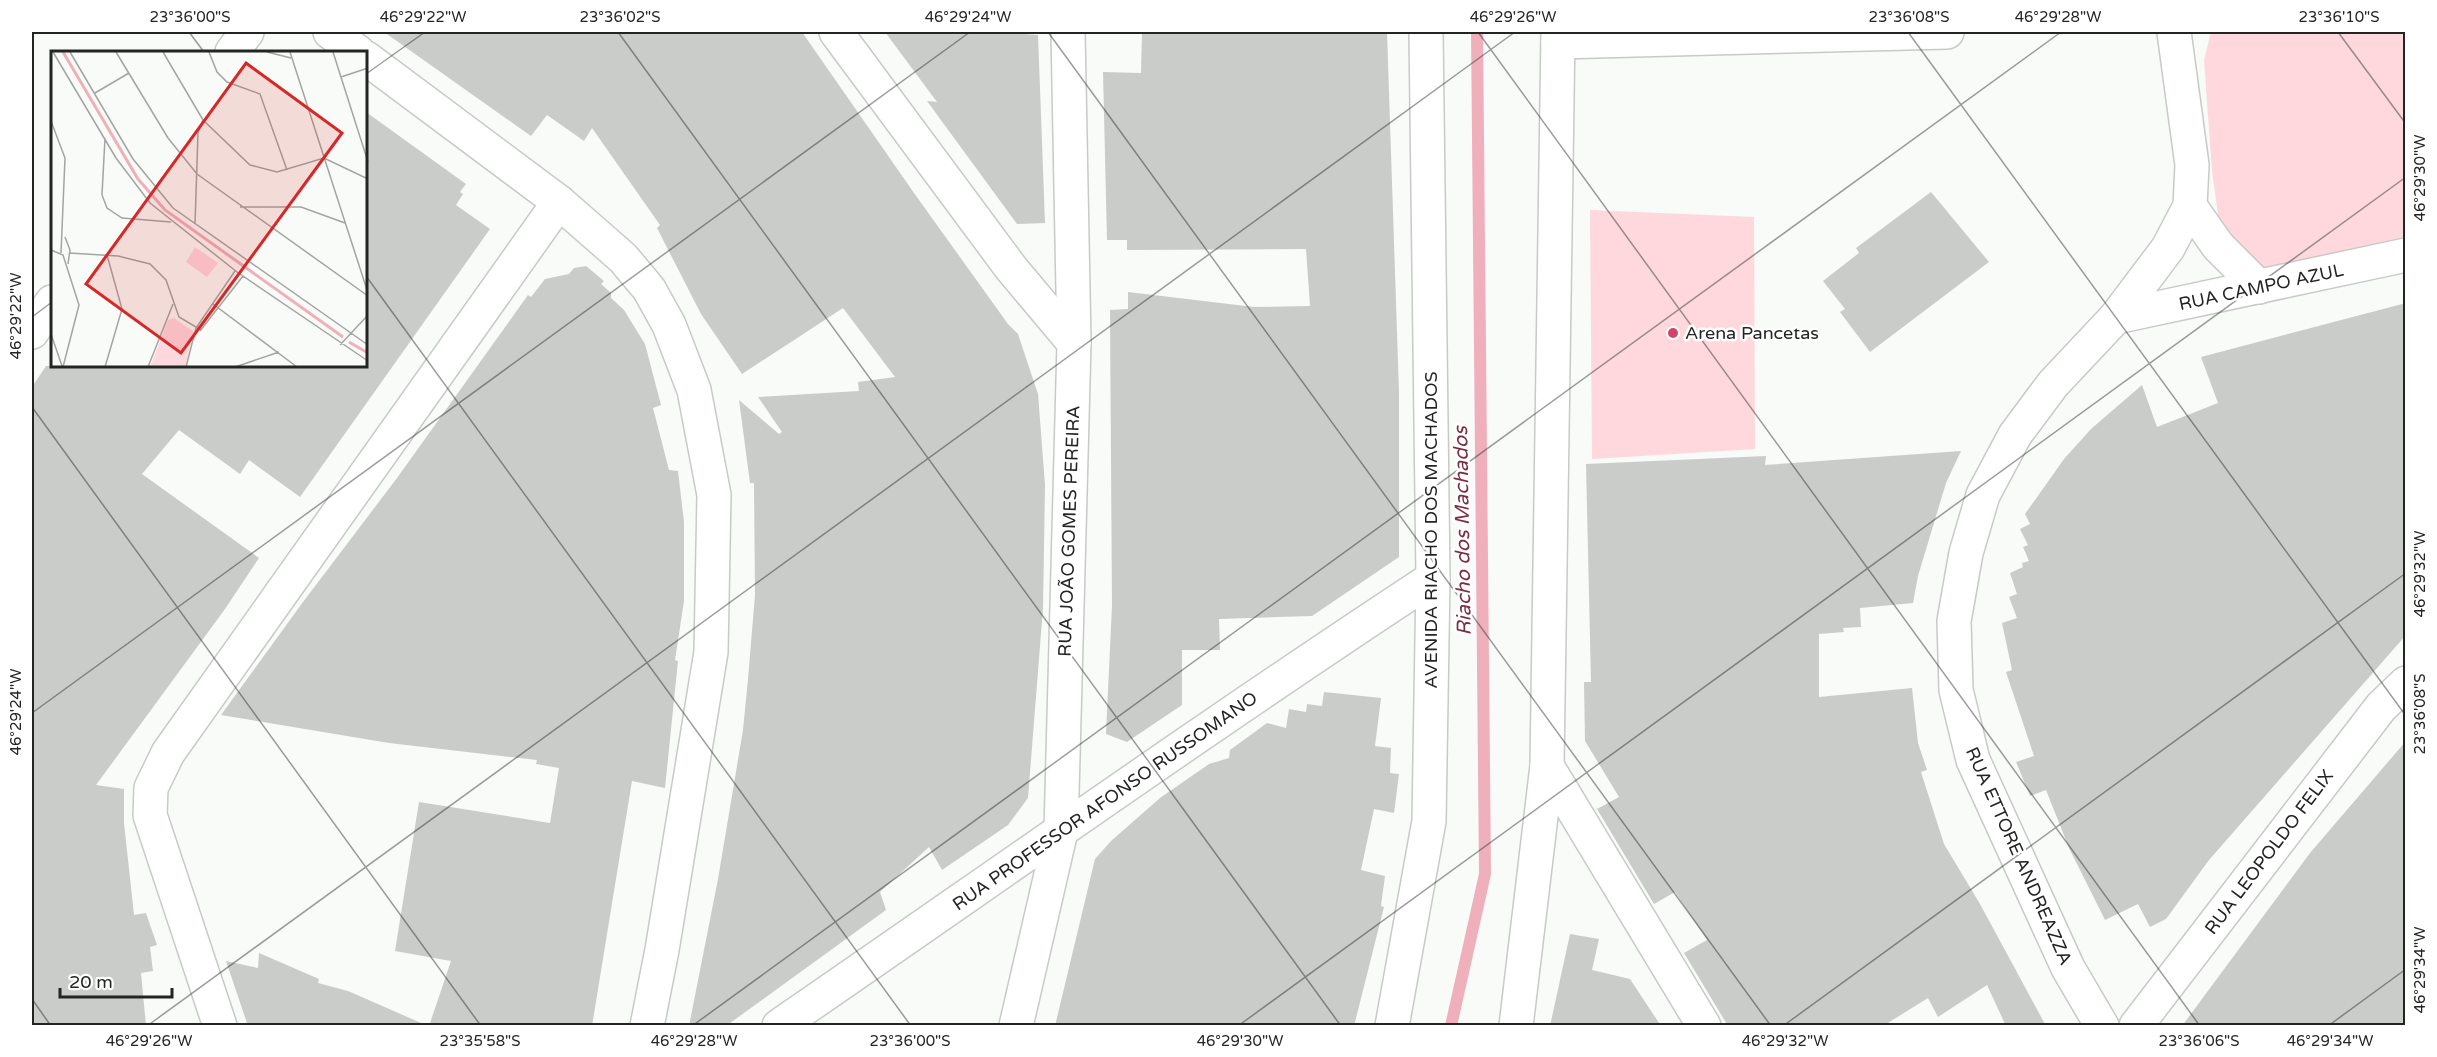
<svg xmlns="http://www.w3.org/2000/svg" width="2437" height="1057" viewBox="0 0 2437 1057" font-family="'Varela Round',sans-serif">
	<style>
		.green { fill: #fed8dd }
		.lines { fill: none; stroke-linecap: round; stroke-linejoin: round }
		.stream { stroke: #f0b0bb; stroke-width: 12 }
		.building { fill: #c9ccc8 }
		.minor-casing { stroke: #c7cac7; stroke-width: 36 }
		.minor { stroke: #fff; stroke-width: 33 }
		.ticks { fill: none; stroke: #232523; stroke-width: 1.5; stroke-opacity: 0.45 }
		.poi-dot { fill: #d3446b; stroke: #fff; stroke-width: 2 }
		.labels { text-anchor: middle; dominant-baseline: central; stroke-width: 5; stroke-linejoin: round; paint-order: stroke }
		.street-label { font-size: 18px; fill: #232523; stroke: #fff }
		.poi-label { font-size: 18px; fill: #232523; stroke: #fff; text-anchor: start }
		.water-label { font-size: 20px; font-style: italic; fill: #7b3042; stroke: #fff }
		.inset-river { fill: none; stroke: #f0b0bb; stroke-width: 3 }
		.inset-road { fill: none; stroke: #a3a5a2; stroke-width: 1.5 }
		.view { fill: #d62828; fill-opacity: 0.15; stroke: #d62828; stroke-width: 3 }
		.inset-edge { fill: none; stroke: #232523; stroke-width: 3 }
		.neatline { fill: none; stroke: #232523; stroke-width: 2 }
		.ticks-label { font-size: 15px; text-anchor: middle; fill: #232523 }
	</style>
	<rect width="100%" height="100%" fill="#f8fbf7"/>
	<g class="green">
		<polygon points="2211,32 2405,32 2405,240 2266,268 2234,257 2221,236 2212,171 2204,60"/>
		<polygon points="1590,210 1754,217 1755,449 1592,459"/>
	</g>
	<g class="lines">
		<polyline class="stream" points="1451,1026 1485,874 1477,32"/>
	</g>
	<g class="building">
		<polygon points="384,32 802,32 914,193 1008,324 1018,334 1038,394 1045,485 1043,608 1028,798 1008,825 942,870 929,847 880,892 886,910 726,1026 689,1026 718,879 743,730 748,679 755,595 754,483 750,483 739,400 779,434 782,432 758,397 859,391 858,382 895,377 843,308 742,374 701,314 657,228 660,225 592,128 584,141 547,115 531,136"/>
		<polygon points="885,32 993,32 1038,35 1045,223 1017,224 927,101 937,102"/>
		<polygon points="1142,32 1387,32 1399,392 1399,557 1312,616 1219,619 1220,650 1182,650 1182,705 1127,742 1106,734 1112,605 1110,310 1128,309 1128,292 1254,307 1310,306 1306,249 1127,250 1127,240 1107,240 1103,72 1141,73"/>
		<polygon points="366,112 466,184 460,192 463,194 456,205 490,229 300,497 249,460 240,474 179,430 142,474 259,558 225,609 96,785 124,789 124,823 134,915 146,913 157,945 150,947 153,971 141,973 146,1026 32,1026 32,387 46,366 366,366"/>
		<polygon points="1931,192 1989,262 1870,352 1840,312 1845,309 1823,281 1859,253 1856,248"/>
		<polygon points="586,266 604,281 601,284 611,293 611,298 624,310 645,344 661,405 653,408 669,470 678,471 684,522 684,601 675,660 678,661 665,788 632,781 592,1026 429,1026 451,961 395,951 419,802 550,823 559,768 536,764 537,760 389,743 221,715 303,602 397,478 528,295 531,297 545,279 569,274 574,268"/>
		<polygon points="2406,303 2406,635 2209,860 2166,919 2150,927 2138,904 2105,920 2069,848 2046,790 2030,796 2016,762 2034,756 2006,672 2012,670 2002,623 2017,618 2009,597 2017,594 2010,573 2023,567 2022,563 2029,561 2023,547 2028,545 2020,529 2030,524 2025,514 2064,459 2091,429 2142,385 2157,427 2218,403 2201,357"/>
		<polygon points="1961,451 1946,483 1918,576 1913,603 1860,608 1861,627 1843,628 1844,632 1819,634 1819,697 1912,688 1918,743 1927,770 1921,772 1944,844 1980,904 2046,1026 2006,1026 1987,985 1938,1017 1928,998 1883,1026 1728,1026 1684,953 1707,940 1675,892 1654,904 1597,809 1619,797 1585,741 1584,682 1591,682 1586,464 1766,456 1765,465"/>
		<polygon points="1324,692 1381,698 1375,746 1391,748 1390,773 1399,774 1394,813 1374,809 1361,870 1385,876 1381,906 1384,907 1354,1026 1055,1026 1095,859 1111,841 1160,798 1209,764 1229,758 1230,750 1267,723 1286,728 1289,709 1306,712 1307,704 1322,706"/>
		<polygon points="2406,741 2406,1026 2182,1026 2310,853"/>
		<polygon points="1570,934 1599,939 1592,970 1630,979 1661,1026 1550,1026"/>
		<polygon points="259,953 319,979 318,983 348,991 428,1026 248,1026 226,961 258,968"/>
	</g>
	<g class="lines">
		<defs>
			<g id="minor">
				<polyline points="330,32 358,52"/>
				<polyline points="836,32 1011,268 1074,343"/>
				<polyline points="1558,42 1947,32"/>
				<polyline points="232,52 247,32"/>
				<polyline points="366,58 559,202 623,258 649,289 669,325 694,390 714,495 711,652 662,950 647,1026"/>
				<polyline points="2190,206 2218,246 2259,287"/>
				<polyline points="2116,317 2406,255"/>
				<polyline points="32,332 52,302"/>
				<polyline points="1547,766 1704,1026"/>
				<polyline points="220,1026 150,815 151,788 168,753 559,202"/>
				<path d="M779,1026c218,-150 433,-303 654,-448"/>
				<polyline points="1016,1026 1061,831 1074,343 1068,32"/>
				<polyline points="1392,1026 1429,821 1433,578 1426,32"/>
				<polyline points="1516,1026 1547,766 1558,32"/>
				<polyline points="2102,1026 2068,968 1973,760 1956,690 1954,621 1966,553 1983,495 2015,435 2053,384 2116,317 2168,248 2190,206 2192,165 2174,32"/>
				<polyline points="2136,1026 2381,707 2406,683"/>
			</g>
		</defs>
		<use href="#minor" class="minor-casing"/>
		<use href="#minor" class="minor"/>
	</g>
	<path class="ticks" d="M189,32l15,20M618,32l723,994M1048,32l723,994M1478,32l722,994M1908,32l498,684M2338,32l68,92M366,74l59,-42M366,276l545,750M32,317l20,-15M32,407l449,619M32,713l938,-681M32,999l19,27M147,1026l1368,-994M692,1026l1369,-994M1238,1026l1168,-849M1783,1026l623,-453M2328,1026l78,-57"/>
	<circle class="poi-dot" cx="1673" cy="333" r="6"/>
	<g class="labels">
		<g class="street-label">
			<text transform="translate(2261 287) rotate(-12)">RUA CAMPO AZUL</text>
			<text transform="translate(1431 530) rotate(-90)">AVENIDA RIACHO DOS MACHADOS</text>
			<text transform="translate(1069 531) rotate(-88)">RUA JOÃO GOMES PEREIRA</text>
			<text transform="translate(1105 801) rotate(-35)">RUA PROFESSOR AFONSO RUSSOMANO</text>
			<text transform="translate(2269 852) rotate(-53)">RUA LEOPOLDO FELIX</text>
			<text transform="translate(2019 856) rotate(66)">RUA ETTORE ANDREAZZA</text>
		</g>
		<g class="poi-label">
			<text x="1685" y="333">Arena Pancetas</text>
		</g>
		<g class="water-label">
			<text transform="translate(1463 531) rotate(-91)">Riacho dos Machados</text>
		</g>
	</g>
	<g transform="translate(51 51)">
		<rect width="316" height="316" fill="#f8fbf7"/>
		<path d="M144,196l23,16 -11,14 -21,-15zM123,267l20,14 -9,35h-35l18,-47z" fill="#fed8dd"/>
		<path class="inset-river" d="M12,1l75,127 27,31 178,127M298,291l19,11"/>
		<path class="inset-road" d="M2,1l63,106 34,45 87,69 131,89M19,1l63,107 40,49 195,137M65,1l52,86 29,36 171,122M112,1l40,68 47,45 27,7 47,-14 44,21M158,1l8,20 10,10 33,12 27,76M216,1l24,6M239,1l78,241M282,1l35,110M290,26l27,-9M44,42l34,-20M0,70l14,37 -4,95M54,87l-3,57 5,13 15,10 49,4M189,156h61l44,16M144,173l3,-91 5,-13M14,186l5,13 -2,14M0,199l12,5 16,50 -16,62M18,202l49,3 32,8 16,16 13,37 22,13M162,253l84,63M149,280l43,-55M0,283l11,32M289,294l28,-30M54,316l17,-58 -15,-54M97,316l25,-63M135,316l10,-39 39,-57M184,316l44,-15"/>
		<path class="view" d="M195,12l96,70 -161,220 -95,-69z"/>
		<rect width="316" height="316" class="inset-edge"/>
	</g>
	<rect width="2437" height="1057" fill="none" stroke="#ffffff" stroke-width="66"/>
	<path d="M60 988v9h112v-9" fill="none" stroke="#232523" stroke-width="3"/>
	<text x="69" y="988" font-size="18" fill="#232523" stroke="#ffffff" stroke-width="4.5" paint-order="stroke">20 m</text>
	<rect x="33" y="33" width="2371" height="991" class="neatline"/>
	<g class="ticks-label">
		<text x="190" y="22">23°36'00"S</text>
		<text x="423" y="22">46°29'22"W</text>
		<text x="620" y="22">23°36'02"S</text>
		<text x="968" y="22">46°29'24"W</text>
		<text x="1513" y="22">46°29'26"W</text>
		<text x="1909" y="22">23°36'08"S</text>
		<text x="2058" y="22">46°29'28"W</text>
		<text x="2339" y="22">23°36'10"S</text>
		<text transform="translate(2420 178) rotate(-90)" y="5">46°29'30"W</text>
		<text transform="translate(16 316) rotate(-90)" y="5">46°29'22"W</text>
		<text transform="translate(2420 574) rotate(-90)" y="5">46°29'32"W</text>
		<text transform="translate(16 712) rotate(-90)" y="5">46°29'24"W</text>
		<text transform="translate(2420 714) rotate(-90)" y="5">23°36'08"S</text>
		<text transform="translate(2420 970) rotate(-90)" y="5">46°29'34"W</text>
		<text x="149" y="1046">46°29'26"W</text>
		<text x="480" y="1046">23°35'58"S</text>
		<text x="694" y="1046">46°29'28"W</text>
		<text x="910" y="1046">23°36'00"S</text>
		<text x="1240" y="1046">46°29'30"W</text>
		<text x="1785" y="1046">46°29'32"W</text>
		<text x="2199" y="1046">23°36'06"S</text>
		<text x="2330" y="1046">46°29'34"W</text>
	</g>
</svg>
